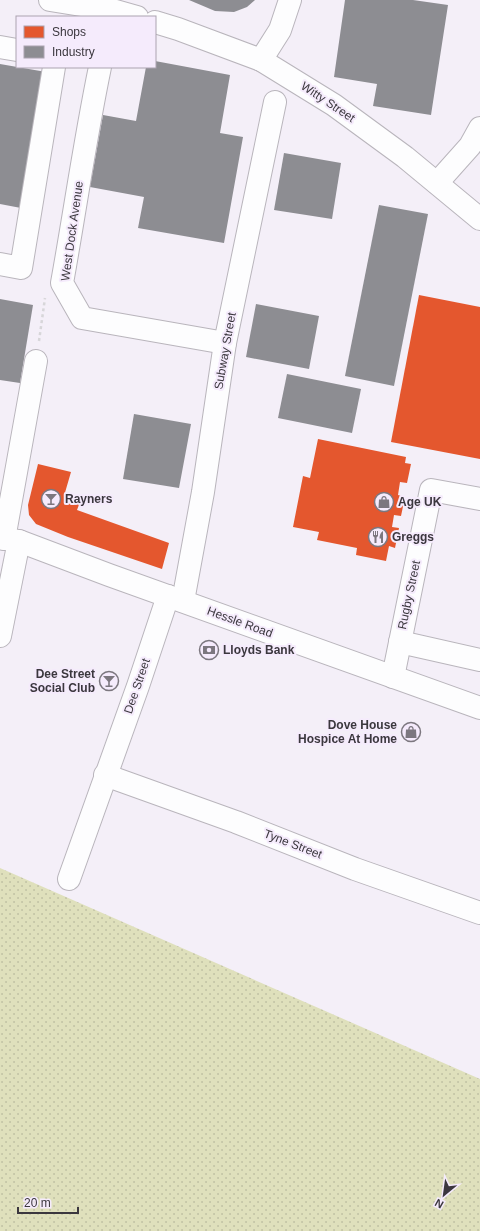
<svg xmlns="http://www.w3.org/2000/svg" width="480" height="1231" viewBox="0 0 480 1231" font-family="Helvetica,sans-serif">
	<style>
		.grass { fill: url(#grass-dots) }
		.shops { fill: #e4572e }
		.industry { fill: #8d8d92 }
		.lines { fill: none; stroke-linecap: round; stroke-linejoin: round }
		.minor-casing { stroke: #b9b5bc; stroke-width: 24 }
		.path { stroke: #d7d6d9; stroke-width: 2.5; stroke-dasharray: 3 3; stroke-linecap: butt }
		.minor { stroke: #fdfdfe; stroke-width: 22 }
		.labels { text-anchor: middle; dominant-baseline: central; stroke-width: 4; stroke-linejoin: round; paint-order: stroke }
		.street-label { font-size: 12px; fill: #3b373e; stroke: #f5ebfc }
		.poi-label { font-size: 12px; font-weight: bold; fill: #3b373e; stroke: #f5ebfc; text-anchor: start }
	</style>
	<defs>
		<pattern id="grass-dots" width="8" height="8" patternUnits="userSpaceOnUse"><rect width="8" height="8" fill="#dfe0bc"/><path d="M2 2h.1M6 6h.1" fill="none" stroke="#c0c1a3" stroke-width="1.8" stroke-linecap="round"/></pattern>
	</defs>
	<rect width="100%" height="100%" fill="#f4eff8"/>
	<polygon class="grass" points="0,868 480,1079 480,1231 0,1231"/>
	<g class="shops">
		<polygon points="419,295 480,307 480,459 391,442"/>
		<polygon points="318,439 406,457 405,463 411,464 407,483 400,482 398,495 405,497 401,516 394,515 392,527 399,528 395,548 389,546 386,561 356,555 357,548 317,540 319,532 293,527 303,476 310,478"/>
		<polygon points="38,464 71,472 64,496 80,502 77,510 169,543 162,569 68,537 36,524 29,515 28,505"/>
	</g>
	<g class="industry">
		<polygon points="189,0 255,0 247,7 234,12 215,11"/>
		<polygon points="345,0 413,0 448,5 431,115 373,106 377,84 334,77"/>
		<polygon points="155,61 230,75 220,133 243,137 224,243 138,228 144,197 90,187 103,115 136,121 146,67 155,67"/>
		<polygon points="0,64 46,72 21,208 0,204"/>
		<polygon points="284,153 341,163 332,219 274,210"/>
		<polygon points="379,205 428,214 394,386 345,376"/>
		<polygon points="0,299 33,305 20,383 0,380"/>
		<polygon points="256,304 319,316 309,369 246,357"/>
		<polygon points="287,374 361,389 352,433 278,418"/>
		<polygon points="134,414 191,424 179,488 123,479"/>
	</g>
	<g class="lines">
		<defs>
			<g id="minor">
				<polyline points="50,0 112,10 137,17"/>
				<polyline points="155,22 178,29 261,60 334,105 405,157 480,219"/>
				<polyline points="0,47 17,50"/>
				<polyline points="261,60 280,30 290,0"/>
				<path d="M100,67c-15,72 -25,144 -38,216l20,35 143,25"/>
				<polyline points="437,183 470,146 480,128"/>
				<polyline points="0,264 21,268 54,67"/>
				<polyline points="0,538 19,541 109,575 480,708"/>
				<polyline points="4,539 36,361"/>
				<polyline points="183,601 203,492 225,343 275,102"/>
				<polyline points="0,636 19,541"/>
				<polyline points="400,642 480,660"/>
				<polyline points="393,677 431,490 480,499"/>
				<polyline points="105,775 236,822 355,869 480,913"/>
				<polyline points="69,879 138,686 168,596"/>
			</g>
		</defs>
		<use href="#minor" class="minor-casing"/>
		<polyline class="path" points="39,341 45,298"/>
		<use href="#minor" class="minor"/>
	</g>
	<defs>
		<symbol id="bar-ring" viewBox="-11 -11 22 22"><circle r="9.5" fill="#f5ebfc" stroke="#7c777f" stroke-width="1.5"/><path d="M-6-5H6L.8 .8V4.5H3.5V6h-7V4.5H-.8V.8Z" fill="#7c777f"/></symbol>
		<symbol id="shop-ring" viewBox="-11 -11 22 22"><circle r="9.5" fill="#f5ebfc" stroke="#7c777f" stroke-width="1.5"/><path d="M-5-2.5h2.3a2.7 3.5 0 0 1 5.4 0H5L5.5 6h-11ZM-1.5-2.5h3a1.5 2.3 0 0 0-3 0Z" fill="#7c777f"/></symbol>
		<symbol id="restaurant-ring" viewBox="-11 -11 22 22"><circle r="9.5" fill="#f5ebfc" stroke="#7c777f" stroke-width="1.5"/><path d="M-5-6h1v4h1v-4h1v4h1v-4h1v5L-1.5 .5V6h-2V.5L-5-1ZM5-6V6H3V1.5H1.5Q1.5-4 5-6Z" fill="#7c777f"/></symbol>
		<symbol id="bank-ring" viewBox="-11 -11 22 22"><circle r="9.5" fill="#f5ebfc" stroke="#7c777f" stroke-width="1.5"/><path d="M-6-4H6V4H-6ZM0-2.3a2.3 2.3 0 1 0 0 4.6a2.3 2.3 0 1 0 0-4.6Z" fill="#7c777f"/></symbol>
	</defs>
	<g fill-rule="evenodd">
		<use href="#bar-ring" x="40" y="488" width="22" height="22"/>
		<use href="#shop-ring" x="373" y="491" width="22" height="22"/>
		<use href="#restaurant-ring" x="367" y="526" width="22" height="22"/>
		<use href="#bank-ring" x="198" y="639" width="22" height="22"/>
		<use href="#bar-ring" x="98" y="670" width="22" height="22"/>
		<use href="#shop-ring" x="400" y="721" width="22" height="22"/>
	</g>
	<g class="labels">
		<g class="street-label">
			<text transform="translate(328 102) rotate(34)">Witty Street</text>
			<text transform="translate(72 231) rotate(-82)">West Dock Avenue</text>
			<text transform="translate(225 351) rotate(-80)">Subway Street</text>
			<text transform="translate(409 595) rotate(-78)">Rugby Street</text>
			<text transform="translate(240 622) rotate(20)">Hessle Road</text>
			<text transform="translate(137 686) rotate(-71)">Dee Street</text>
			<text transform="translate(293 844) rotate(21)">Tyne Street</text>
		</g>
		<g class="poi-label">
			<text x="65" y="499">Rayners</text>
			<text x="398" y="502">Age UK</text>
			<text x="392" y="537">Greggs</text>
			<text x="223" y="650">Lloyds Bank</text>
			<text x="95" y="674" text-anchor="end">Dee Street<tspan x="95" dy="14">Social Club</tspan></text>
			<text x="397" y="725" text-anchor="end">Dove House<tspan x="397" dy="14">Hospice At Home</tspan></text>
		</g>
	</g>
	<rect x="16" y="16" width="140" height="52" fill="#f5ebfc" stroke="#aba3b0"/>
	<rect x="24" y="26" width="20" height="12" fill="#e4572e" stroke="#aba3b0"/>
	<text x="52" y="36" font-size="12" fill="#3b373e">Shops</text>
	<rect x="24" y="46" width="20" height="12" fill="#8d8d92" stroke="#aba3b0"/>
	<text x="52" y="56" font-size="12" fill="#3b373e">Industry</text>
	<g transform="translate(444 1195) rotate(209)" stroke="#f5ebfc" stroke-width="3" paint-order="stroke">
	<path d="M0-3L7 15L0 10L-7 15Z" fill="#3b373e"/>
	<text y="-6" font-size="11" font-weight="bold" text-anchor="middle" fill="#3b373e">N</text>
	</g>
	<path d="M18 1207v6h60v-6" fill="none" stroke="#3b373e" stroke-width="2"/>
	<text x="24" y="1207" font-size="12" fill="#3b373e" stroke="#f5ebfc" stroke-width="3" paint-order="stroke">20 m</text>
</svg>
